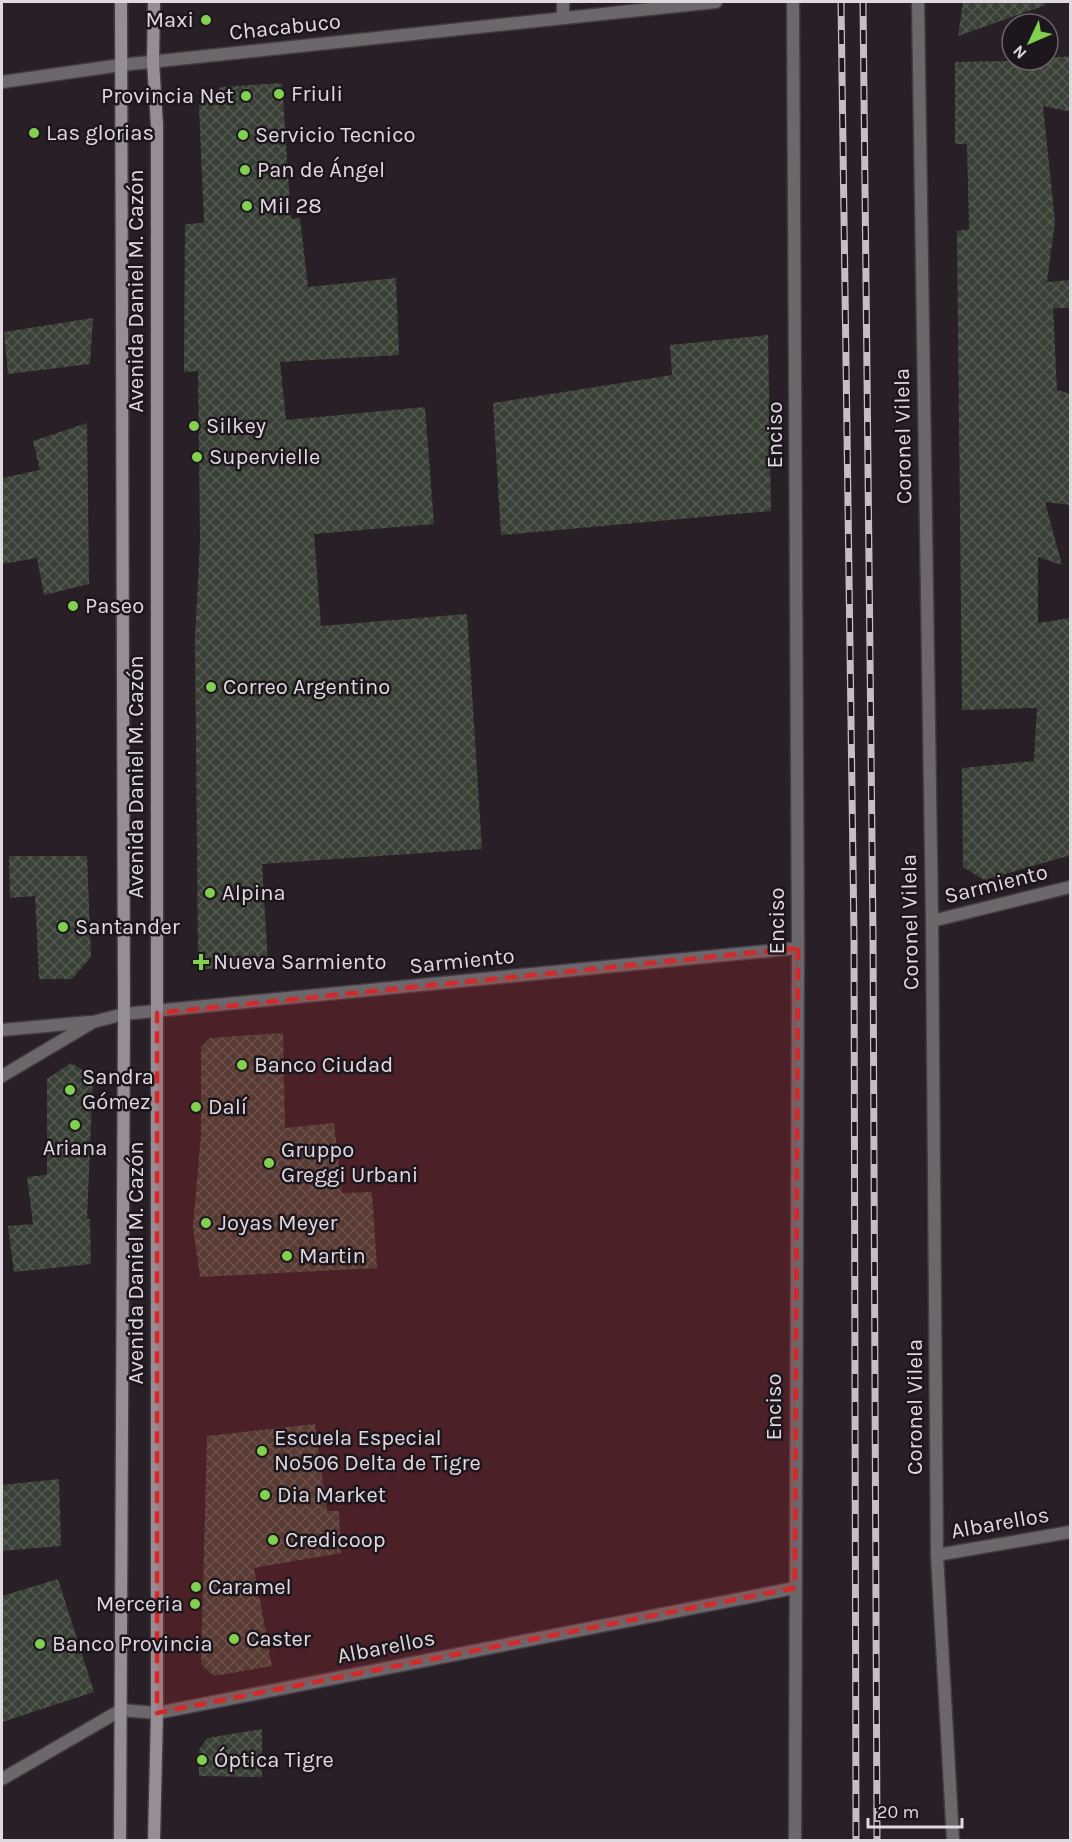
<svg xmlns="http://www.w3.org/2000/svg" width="1072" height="1842" viewBox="0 0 1072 1842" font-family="Karla,sans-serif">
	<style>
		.building { fill: url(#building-cross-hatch) }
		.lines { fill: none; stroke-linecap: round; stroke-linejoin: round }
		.minor-casing { stroke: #423941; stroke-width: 15 }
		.tertiary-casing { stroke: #423941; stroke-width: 15 }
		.secondary-casing { stroke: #423941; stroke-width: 15 }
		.minor { stroke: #6b676b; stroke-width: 12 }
		.tertiary { stroke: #6b676b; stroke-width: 12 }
		.secondary { stroke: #958e95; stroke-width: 12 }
		.rail-casing { stroke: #c5bfc5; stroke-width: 7 }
		.rail { stroke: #1e161d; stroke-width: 4.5; stroke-dasharray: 14; stroke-linecap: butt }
		.marked { fill: #d62828; fill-opacity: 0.2; stroke: #d62828; stroke-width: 4.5; stroke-dasharray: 12 8; stroke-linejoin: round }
		.poi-dot { fill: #81d050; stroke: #1e161d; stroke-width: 2 }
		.labels { text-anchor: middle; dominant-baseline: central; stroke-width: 5; stroke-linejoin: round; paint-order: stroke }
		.poi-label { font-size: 22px; fill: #e0dae0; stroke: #1e161d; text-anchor: start }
		.street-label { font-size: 22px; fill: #e0dae0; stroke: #1e161d }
	</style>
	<defs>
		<pattern id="building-cross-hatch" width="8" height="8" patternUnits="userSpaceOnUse" patternTransform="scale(1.5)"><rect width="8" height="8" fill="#394036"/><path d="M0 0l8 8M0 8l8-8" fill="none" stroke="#555b53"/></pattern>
	</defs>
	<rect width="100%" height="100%" fill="#281f27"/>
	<g class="building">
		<polygon points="963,2 1045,2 1046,5 958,36"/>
		<polygon points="1071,56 1071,112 1043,106 1055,222 1047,282 1071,280 1071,308 1053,308 1057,390 1071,394 1071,505 1045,502 1062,565 1038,557 1038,623 1071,618 1071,855 984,880 963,867 962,768 1034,761 1037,708 962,710 957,231 969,229 967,144 955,144 955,62 1048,60 1048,58"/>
		<polygon points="282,83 291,219 300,218 308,287 396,278 399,355 280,362 286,420 425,407 434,524 314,534 321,626 467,614 482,849 262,864 268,964 206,969 198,961 195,637 200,542 198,371 184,372 185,224 204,223 199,105 221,87"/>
		<polygon points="93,318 90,364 8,374 4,332"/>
		<polygon points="768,335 771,511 501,535 493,403 672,375 670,345"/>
		<polygon points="87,423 89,584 44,595 37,558 2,564 2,478 40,470 33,441"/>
		<polygon points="9,856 87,856 91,957 72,979 39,979 35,896 10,898"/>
		<polygon points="283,1033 285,1128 334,1123 342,1193 372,1192 377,1268 200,1277 193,1227 201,1134 201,1047 210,1038"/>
		<polygon points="71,1063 93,1076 87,1219 90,1219 91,1264 14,1272 8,1226 33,1224 27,1177 47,1175 47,1079"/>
		<polygon points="315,1424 327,1511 339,1511 341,1553 254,1568 272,1666 214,1676 201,1664 207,1436"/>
		<polygon points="59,1479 61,1546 2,1551 2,1485"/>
		<polygon points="58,1579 94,1692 2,1722 2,1596"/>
		<polygon points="262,1729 262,1777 199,1776 199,1750 207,1738"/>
	</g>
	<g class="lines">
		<defs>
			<g id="minor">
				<polyline points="793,2 798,948 795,1840"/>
				<polyline points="918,2 932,921 937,1555 953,1840"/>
				<polyline points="563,18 563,2"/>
				<polyline points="2,82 121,65"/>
				<polyline points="932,921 1070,887"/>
				<polyline points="2,1030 89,1022"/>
				<polyline points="2,1076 93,1022 124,1014 798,948"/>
				<polyline points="937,1555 1070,1532"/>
				<polyline points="2,1779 121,1710 157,1713 795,1588"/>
			</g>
			<polyline id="tertiary" points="121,65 716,2"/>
			<g id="secondary">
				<polyline points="154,2 153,62 157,125 157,1713 154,1840"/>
				<polyline points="120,1840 124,1014 121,2"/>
			</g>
		</defs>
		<use href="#minor" class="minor-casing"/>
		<use href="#tertiary" class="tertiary-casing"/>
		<use href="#secondary" class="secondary-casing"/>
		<use href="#minor" class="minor"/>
		<use href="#tertiary" class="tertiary"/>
		<use href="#secondary" class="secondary"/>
		<defs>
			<g id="rail">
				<polyline points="841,2 854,936 856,1840"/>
				<polyline points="863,2 873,935 877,1840"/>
			</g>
		</defs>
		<use href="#rail" class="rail-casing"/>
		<use href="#rail" class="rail"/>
	</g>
	<path class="marked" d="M798,948l-3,640 -638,125v-700z"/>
	<g class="poi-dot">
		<circle cx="206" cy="20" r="6"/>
		<circle cx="279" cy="94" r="6"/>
		<circle cx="246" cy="96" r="6"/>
		<circle cx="34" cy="133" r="6"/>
		<circle cx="243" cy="135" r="6"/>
		<circle cx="245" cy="170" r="6"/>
		<circle cx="247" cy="206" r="6"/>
		<circle cx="194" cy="426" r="6"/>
		<circle cx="197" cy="457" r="6"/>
		<circle cx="73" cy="606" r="6"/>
		<circle cx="211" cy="687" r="6"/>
		<circle cx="210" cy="893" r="6"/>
		<circle cx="63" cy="927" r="6"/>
		<path d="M198 953h6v6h6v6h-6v6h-6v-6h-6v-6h6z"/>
		<circle cx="242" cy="1065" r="6"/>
		<circle cx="70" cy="1090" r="6"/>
		<circle cx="196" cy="1107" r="6"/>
		<circle cx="75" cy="1125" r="6"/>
		<circle cx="269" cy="1163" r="6"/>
		<circle cx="206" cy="1223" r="6"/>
		<circle cx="287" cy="1256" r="6"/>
		<circle cx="262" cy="1451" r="6"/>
		<circle cx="265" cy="1495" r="6"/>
		<circle cx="273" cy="1540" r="6"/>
		<circle cx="196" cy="1587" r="6"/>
		<circle cx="195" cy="1604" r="6"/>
		<circle cx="234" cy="1639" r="6"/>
		<circle cx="40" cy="1644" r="6"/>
		<circle cx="202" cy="1760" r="6"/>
	</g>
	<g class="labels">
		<g class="poi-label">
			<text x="194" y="20" text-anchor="end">Maxi</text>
			<text x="291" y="94">Friuli</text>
			<text x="234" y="96" text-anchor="end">Provincia Net</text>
			<text x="46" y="133">Las glorias</text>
			<text x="255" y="135">Servicio Tecnico</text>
			<text x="257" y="170">Pan de Ángel</text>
			<text x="259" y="206">Mil 28</text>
			<text x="206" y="426">Silkey</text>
			<text x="209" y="457">Supervielle</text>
			<text x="85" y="606">Paseo</text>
			<text x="223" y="687">Correo Argentino</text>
			<text x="222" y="893">Alpina</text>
			<text x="75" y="927">Santander</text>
			<text x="213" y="962">Nueva Sarmiento</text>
			<text x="254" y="1065">Banco Ciudad</text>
			<text x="82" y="1077">Sandra<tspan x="82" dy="25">Gómez</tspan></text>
			<text x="208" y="1107">Dalí</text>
			<text x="75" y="1148" text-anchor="middle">Ariana</text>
			<text x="281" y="1150">Gruppo<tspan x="281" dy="25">Greggi Urbani</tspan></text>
			<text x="218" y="1223">Joyas Meyer</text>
			<text x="299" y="1256">Martin</text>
			<text x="274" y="1438">Escuela Especial<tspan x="274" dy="25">Nº506 Delta de Tigre</tspan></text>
			<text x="277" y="1495">Dia Market</text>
			<text x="285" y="1540">Credicoop</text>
			<text x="208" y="1587">Caramel</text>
			<text x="183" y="1604" text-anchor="end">Merceria</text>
			<text x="246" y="1639">Caster</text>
			<text x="52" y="1644">Banco Provincia</text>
			<text x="214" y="1760">Óptica Tigre</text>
		</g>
		<g class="street-label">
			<text transform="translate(285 27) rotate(-6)">Chacabuco</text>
			<text transform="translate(136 291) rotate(-90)">Avenida Daniel M. Cazón</text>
			<text transform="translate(775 435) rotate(-90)">Enciso</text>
			<text transform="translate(903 436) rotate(-91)">Coronel Vilela</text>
			<text transform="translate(136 777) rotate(-90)">Avenida Daniel M. Cazón</text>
			<text transform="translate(996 884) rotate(-14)">Sarmiento</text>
			<text transform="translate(777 921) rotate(-90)">Enciso</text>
			<text transform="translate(910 922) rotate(-91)">Coronel Vilela</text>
			<text transform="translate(462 961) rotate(-6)">Sarmiento</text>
			<text transform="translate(136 1263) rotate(-90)">Avenida Daniel M. Cazón</text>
			<text transform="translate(774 1407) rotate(-90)">Enciso</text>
			<text transform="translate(915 1407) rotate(-90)">Coronel Vilela</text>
			<text transform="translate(1000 1523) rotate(-10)">Albarellos</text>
			<text transform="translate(386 1647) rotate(-11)">Albarellos</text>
		</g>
	</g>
	<rect width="1072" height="1842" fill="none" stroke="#e0dae0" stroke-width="6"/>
	<g transform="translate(1030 42) rotate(226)"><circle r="28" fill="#1e161d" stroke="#6c646b" stroke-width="1.5"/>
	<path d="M0-4.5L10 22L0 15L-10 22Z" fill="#81d050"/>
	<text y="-9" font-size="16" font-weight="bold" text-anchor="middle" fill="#e0dae0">N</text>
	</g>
	<path d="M868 1818v9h94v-9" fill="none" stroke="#e0dae0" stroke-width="3"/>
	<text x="877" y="1818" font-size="18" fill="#e0dae0" stroke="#1e161d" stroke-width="4.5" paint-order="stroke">20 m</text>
</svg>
